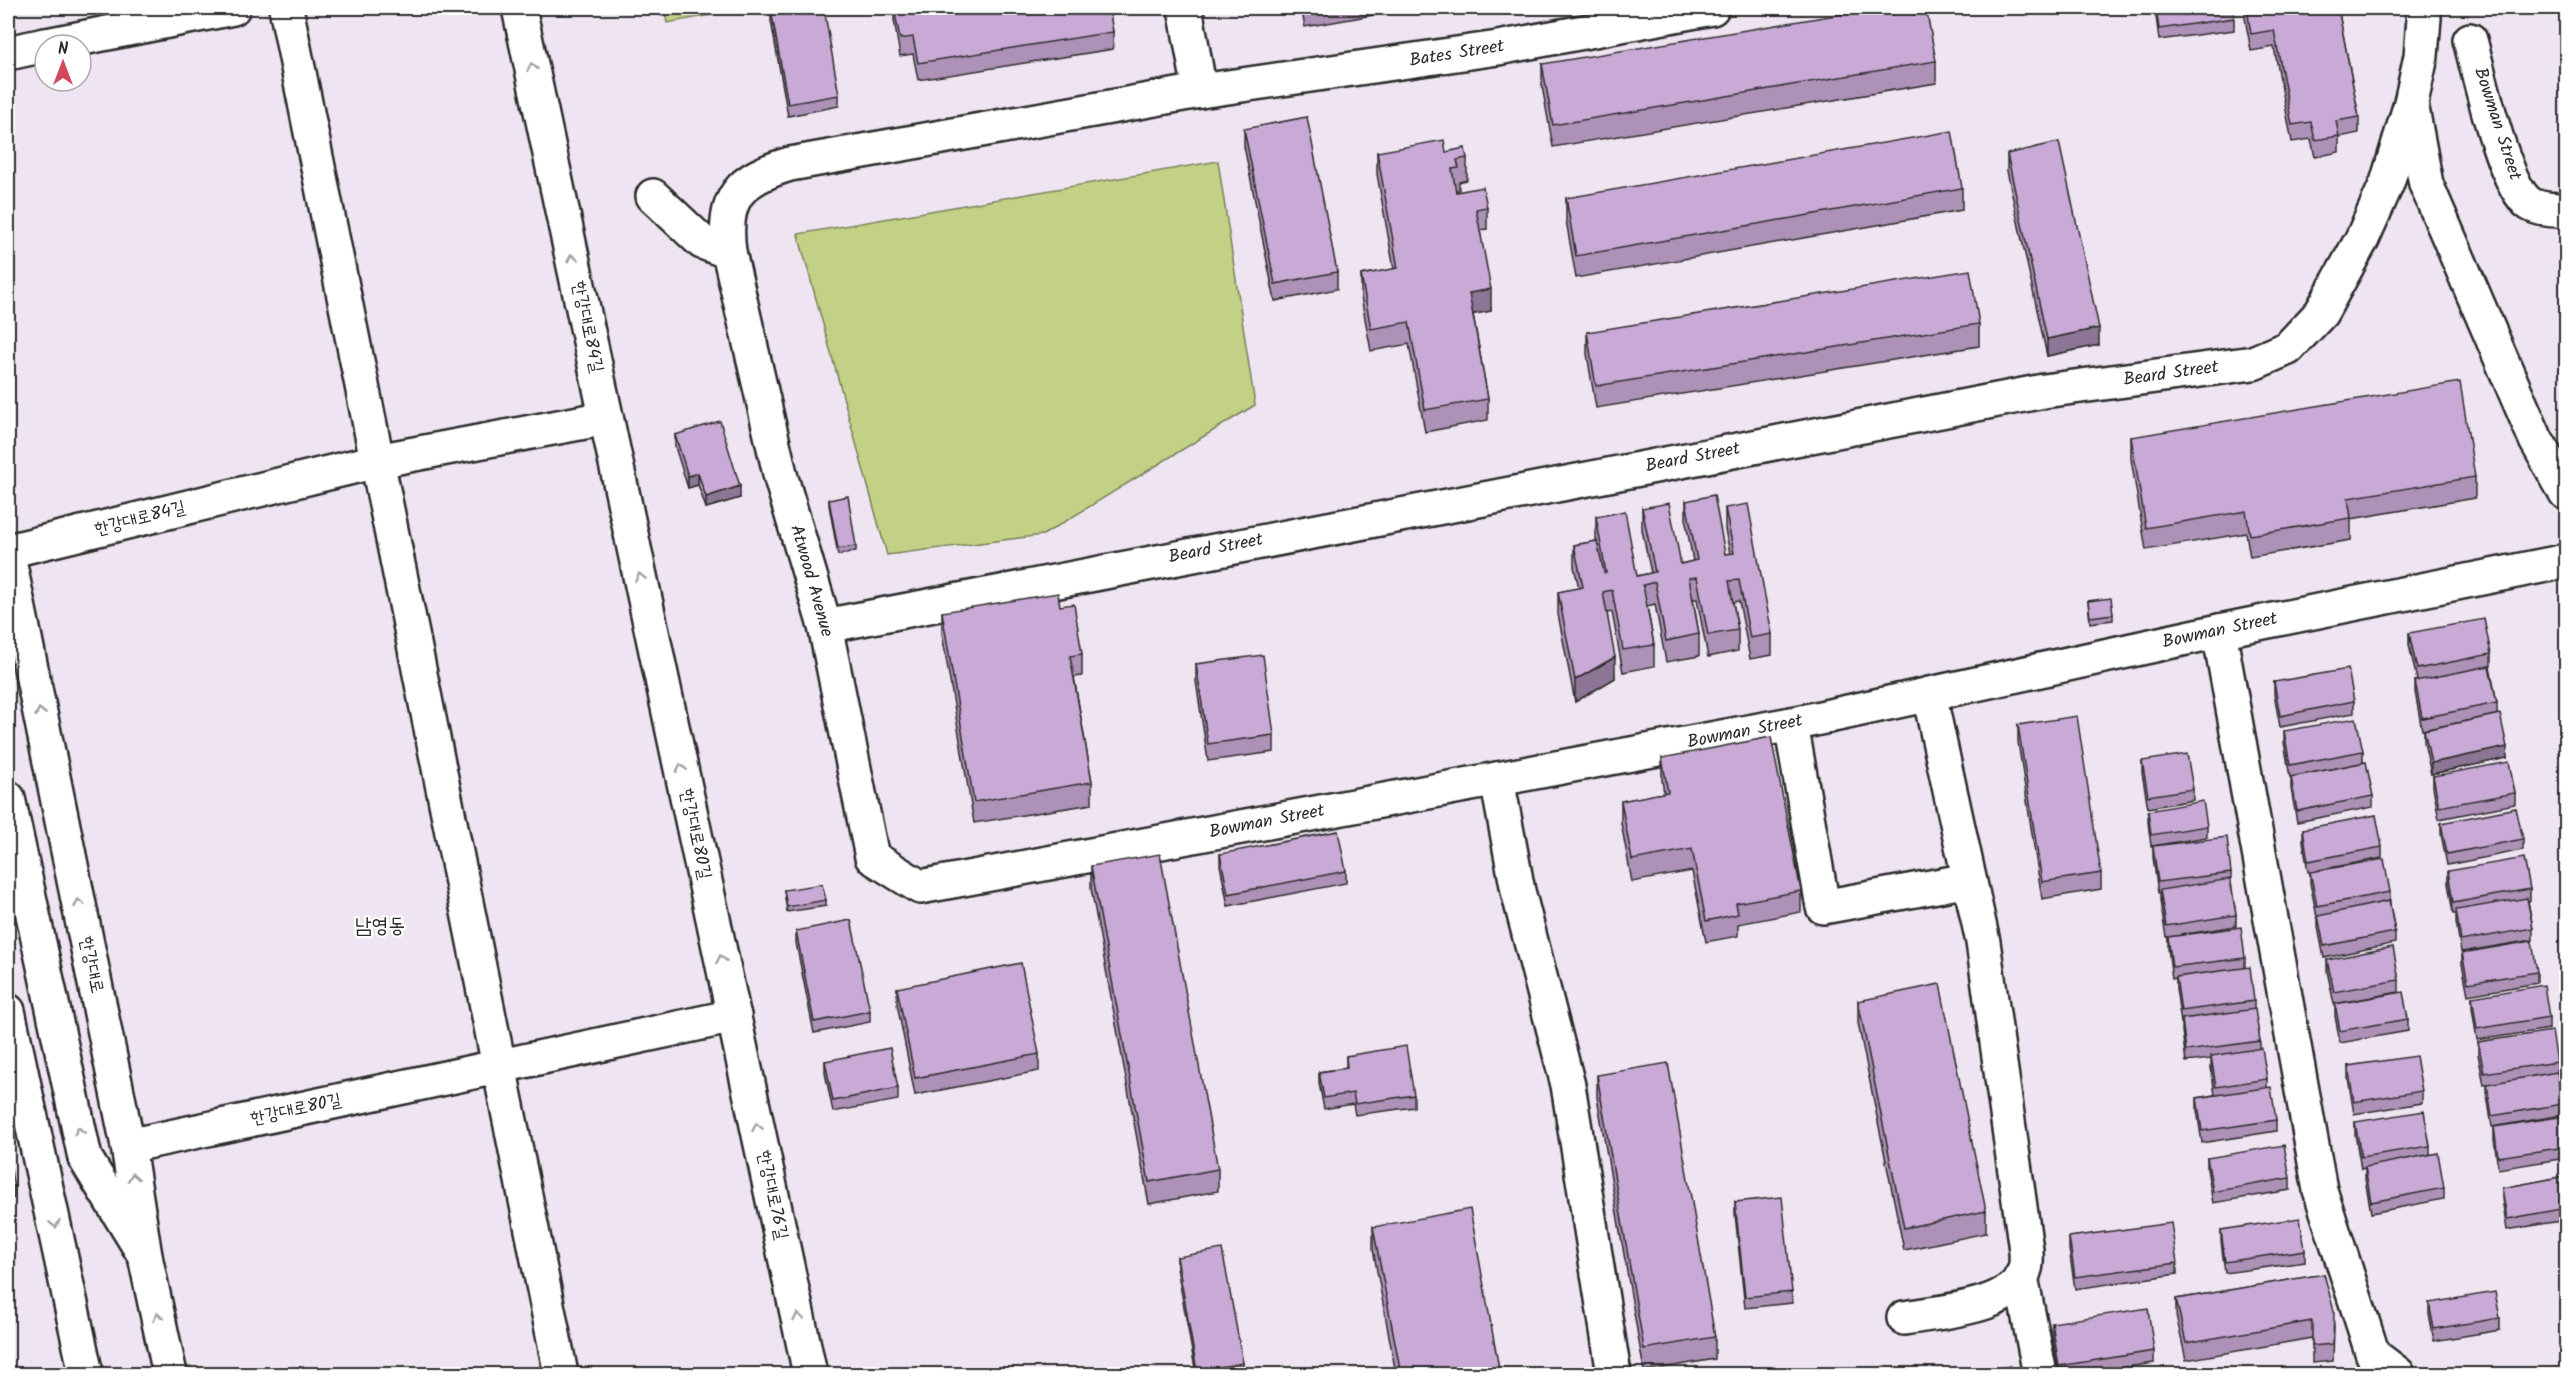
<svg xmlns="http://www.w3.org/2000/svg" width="2574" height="1382" viewBox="0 0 2574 1382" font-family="Kalam,'Poor Story',sans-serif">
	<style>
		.green { fill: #c2d185; stroke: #767e58; stroke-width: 1.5 }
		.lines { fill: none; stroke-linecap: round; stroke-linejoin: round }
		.minor-casing { stroke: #2b2b2b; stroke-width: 38 }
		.major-casing { stroke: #2b2b2b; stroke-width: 38 }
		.minor { stroke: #fff; stroke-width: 33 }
		.major { stroke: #fff; stroke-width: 33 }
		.wall { fill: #ad91b7; stroke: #2b2b2b; stroke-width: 1.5 }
		.shaded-wall { fill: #8d7695; stroke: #2b2b2b; stroke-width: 1.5 }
		.building { fill: #c9a9d5; stroke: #2b2b2b; stroke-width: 1.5 }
		.oneway { stroke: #a0a0a0 }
		.labels { text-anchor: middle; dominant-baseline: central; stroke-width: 4.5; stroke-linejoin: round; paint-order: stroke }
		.street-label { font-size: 18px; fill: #2b2b2b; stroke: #fff }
		.quarter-label { font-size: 21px; fill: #2b2b2b; stroke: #fff }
	</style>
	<rect width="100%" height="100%" fill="#efe5f2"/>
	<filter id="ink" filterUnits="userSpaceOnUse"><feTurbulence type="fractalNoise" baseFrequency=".0167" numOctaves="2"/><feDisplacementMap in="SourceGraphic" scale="12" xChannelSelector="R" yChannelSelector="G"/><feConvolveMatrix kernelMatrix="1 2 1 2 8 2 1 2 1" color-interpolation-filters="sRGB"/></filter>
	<g filter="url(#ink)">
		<g class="green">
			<polygon points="664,8 750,8 667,23"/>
			<polygon points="1218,161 1255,405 1043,535 887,555 798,234"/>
		</g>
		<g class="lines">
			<defs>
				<g id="minor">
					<polyline points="286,8 561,1374"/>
					<polyline points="519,8 810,1374"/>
					<polyline points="1185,8 1200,91"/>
					<polyline points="2422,8 2424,18 2421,56 2411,103 2426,184 2536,440 2566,493"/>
					<path d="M2470,40c9,33 33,146 60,164 10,6 25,6 36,6"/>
					<polyline points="47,45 233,8"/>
					<polyline points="8,53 45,45"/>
					<path d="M653,196l49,46 27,10c-7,-55 10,-73 61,-88l410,-73 298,-43 214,-40"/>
					<polyline points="729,252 781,478 825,626 872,857 920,887 1797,723 2219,631 2566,561"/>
					<polyline points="8,551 377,461 606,418"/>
					<polyline points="825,626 2044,391 2253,363 2288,348 2321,313 2362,239 2387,183 2411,103"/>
					<polyline points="2219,631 2320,1190 2373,1355 2398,1374"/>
					<polyline points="1791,724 1823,907 1969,880"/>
					<polyline points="1497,779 1518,891 1568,1085 1614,1374"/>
					<polyline points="8,798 85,1158 145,1256"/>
					<polyline points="128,1146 734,1016"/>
					<polyline points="2021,1277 2040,1374"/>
					<path d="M1904,1318c32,-6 112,-10 121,-49 2,-6 1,-13 1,-19l-43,-308 -54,-248"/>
				</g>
				<g id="major">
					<polyline points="8,555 128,1146 145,1256 170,1374"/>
					<polyline points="8,1011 86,1374"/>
				</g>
			</defs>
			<use href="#minor" class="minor-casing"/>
			<use href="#major" class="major-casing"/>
			<use href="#minor" class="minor"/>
			<use href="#major" class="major"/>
		</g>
		<g class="wall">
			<polygon points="894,8 1120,8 1109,9 1113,32 1113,49 918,80 913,54 900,56 894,20"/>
			<polygon points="1301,8 1390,8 1390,12 1305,27"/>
			<polygon points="2155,8 2233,8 2234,18 2234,30 2159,40"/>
			<polygon points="2245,8 2338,8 2359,117 2359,133 2339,137 2339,152 2315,157 2311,139 2292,142 2274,47 2251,51 2245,18"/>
			<polygon points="771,10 839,95 839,106 788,116 771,21"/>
			<polygon points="1936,61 1936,83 1553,147 1542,86 1542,64"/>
			<polygon points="1244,129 1337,272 1337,289 1275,301 1244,146"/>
			<polygon points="1377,152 1446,152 1467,158 1467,180 1459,182 1459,190 1456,190 1456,192 1487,207 1487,229 1480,230 1491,311 1473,314 1488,399 1488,420 1425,432 1409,344 1371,351 1361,297 1361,275 1394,269 1377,174"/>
			<polygon points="2007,154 2099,345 2047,356 2007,171"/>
			<polygon points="1962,188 1962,210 1576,278 1566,220 1566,198"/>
			<polygon points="1979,324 1979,346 1596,408 1587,354 1587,332"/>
			<polygon points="675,435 740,498 706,508 698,485 688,488 675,447"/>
			<polygon points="2131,437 2475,477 2475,498 2351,519 2351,540 2250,557 2246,533 2146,550 2131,459"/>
			<polygon points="829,500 856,546 856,551 838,555 829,505"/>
			<polygon points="1686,501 1725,554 1730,553 1725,530 1725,508 1772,634 1772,655 1750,659 1739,601 1733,602 1738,630 1738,651 1708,657 1697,599 1693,599 1699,634 1699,656 1666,662 1655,604 1647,606 1654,645 1654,666 1623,672 1612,612 1607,613 1615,678 1575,702 1558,614 1558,592 1579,588 1574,567 1574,545 1596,541 1596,517 1637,576 1651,573 1642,530 1642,508 1681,564 1693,561 1686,523"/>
			<polygon points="2088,601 2113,614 2113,620 2090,623"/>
			<polygon points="1060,606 1082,654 1082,676 1074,677 1092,782 1092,804 974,823 942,634 942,612"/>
			<polygon points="2409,633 2491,654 2491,666 2490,666 2497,703 2497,715 2507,758 2431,774 2424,742 2424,730 2496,715 2422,730 2415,692 2415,681 2417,680 2409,645"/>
			<polygon points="1196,664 1274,735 1274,752 1208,761 1196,681"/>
			<polygon points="2274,682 2354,701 2354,713 2280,727 2274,694"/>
			<polygon points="2018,725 2101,873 2101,889 2042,899 2018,742"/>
			<polygon points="2284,731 2363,751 2363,763 2290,777 2284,742"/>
			<polygon points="1662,758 1801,891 1801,912 1738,924 1738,936 1706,942 1692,871 1632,882 1621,823 1621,801 1664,793 1662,780"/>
			<polygon points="2142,761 2193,789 2193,800 2148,808 2142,773"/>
			<polygon points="2433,776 2515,793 2515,804 2439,819 2433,787"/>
			<polygon points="2291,777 2373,796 2373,807 2297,822 2291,789"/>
			<polygon points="2148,811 2207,826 2207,837 2158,845 2231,873 2231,882 2236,915 2236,926 2180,935 2245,958 2245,968 2254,1001 2254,1009 2260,1041 2260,1048 2267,1079 2267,1087 2276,1120 2276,1131 2202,1143 2197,1110 2197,1098 2215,1095 2211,1067 2211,1059 2186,1062 2182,1031 2182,1023 2181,1023 2176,988 2176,978 2172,979 2168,948 2168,937 2166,937 2160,901 2160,893 2158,893 2153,857 2153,846 2151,846 2148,822"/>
			<polygon points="2441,823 2523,839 2523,850 2447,865 2441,834"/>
			<polygon points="2303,829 2382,847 2382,858 2319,870 2390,892 2390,904 2395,932 2395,943 2324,958 2318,927 2318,917 2317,917 2310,883 2310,872 2308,872 2303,841"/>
			<polygon points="1220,854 1346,871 1346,883 1228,906 1220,865"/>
			<polygon points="1091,866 1218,1169 1218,1191 1149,1204 1091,888"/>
			<polygon points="2448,871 2530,889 2530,901 2528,901 2533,928 2533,940 2461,952 2456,922 2456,914 2453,914 2448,883"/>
			<polygon points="784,890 826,900 826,906 787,912"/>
			<polygon points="796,931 870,1011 870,1022 814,1033 796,943"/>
			<polygon points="2462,953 2537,972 2537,983 2468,995 2462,964"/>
			<polygon points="2327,960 2399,980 2399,992 2334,1004 2327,971"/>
			<polygon points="897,988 1039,1054 1039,1071 915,1095 897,1004"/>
			<polygon points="2472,997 2549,1017 2549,1029 2477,1040 2472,1008"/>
			<polygon points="1858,1001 1986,1211 1986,1233 1904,1250 1858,1023"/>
			<polygon points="2335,1004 2408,1019 2408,1031 2340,1043 2335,1016"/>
			<polygon points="2478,1042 2557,1062 2557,1072 2563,1104 2563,1115 2492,1127 2487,1095 2487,1084 2484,1085 2478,1054"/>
			<polygon points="1346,1056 1414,1095 1414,1107 1355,1115 1353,1104 1324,1109 1319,1083 1319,1072 1346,1068"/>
			<polygon points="825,1061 898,1088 898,1100 833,1112 825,1073"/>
			<polygon points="2348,1066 2422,1091 2422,1103 2354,1114 2348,1078"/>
			<polygon points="1597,1075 1715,1337 1715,1359 1644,1371 1597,1097"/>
			<polygon points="2355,1122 2430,1146 2430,1155 2444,1188 2444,1199 2371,1213 2365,1179 2365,1168 2361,1169 2355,1134"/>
			<polygon points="2494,1127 2566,1128 2566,1158 2498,1169 2494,1139"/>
			<polygon points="2207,1158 2290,1178 2290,1190 2213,1203 2207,1169"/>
			<polygon points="2566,1176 2566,1220 2507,1230 2502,1199 2502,1188"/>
			<polygon points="1735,1202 1792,1292 1792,1303 1745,1308 1735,1214"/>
			<polygon points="1373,1227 1500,1374 1396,1374 1373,1249"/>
			<polygon points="2221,1230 2305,1250 2305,1262 2225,1273 2221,1241"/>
			<polygon points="2069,1237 2177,1263 2177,1274 2075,1289 2069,1249"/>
			<polygon points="1177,1257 1243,1363 1243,1374 1196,1374 1177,1268"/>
			<polygon points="2324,1274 2334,1327 2333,1361 2312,1363 2312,1338 2186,1360 2176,1315 2176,1299"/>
			<polygon points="2429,1303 2500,1318 2500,1330 2434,1341 2429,1314"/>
			<polygon points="2052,1323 2154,1351 2154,1363 2078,1374 2059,1374 2052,1335"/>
		</g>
		<g class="shaded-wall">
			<polygon points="1491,289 1491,311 1469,315 1469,293"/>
			<polygon points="2099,328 2099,345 2047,356 2047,339"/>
			<polygon points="698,473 698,485 688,488 688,476"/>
			<polygon points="740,486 740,498 706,508 706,497"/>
			<polygon points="1615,657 1615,678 1575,702 1575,680"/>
			<polygon points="2507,747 2507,758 2431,774 2431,763"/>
			<polygon points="14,1186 14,1198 8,1199 8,1188"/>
		</g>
		<g class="building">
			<polygon points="784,8 824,8 839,95 788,104 771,10"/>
			<polygon points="894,8 1109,8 1113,32 918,63 913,37 900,39"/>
			<polygon points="1304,8 1348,8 1305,15"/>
			<polygon points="1878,8 1926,8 1936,61 1553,125 1542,64"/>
			<polygon points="2156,8 2233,8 2234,18 2159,29"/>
			<polygon points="2247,8 2338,8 2359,117 2336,121 2339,136 2315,140 2311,122 2292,125 2274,30 2251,34"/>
			<polygon points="1307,117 1337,272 1275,284 1244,129"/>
			<polygon points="1952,131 1962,188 1576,256 1566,198"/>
			<polygon points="1444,140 1446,152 1465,148 1467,158 1457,160 1459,168 1452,169 1456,192 1483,187 1487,207 1476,209 1491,289 1469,293 1488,399 1425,410 1409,322 1371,329 1361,275 1398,268 1377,152"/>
			<polygon points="2059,142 2099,328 2047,339 2007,154"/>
			<polygon points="1970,270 1979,324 1596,386 1587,332"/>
			<polygon points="2460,382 2475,477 2348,498 2351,518 2250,535 2246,511 2146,528 2131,437"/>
			<polygon points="720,421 740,486 706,497 698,473 688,476 675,435"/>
			<polygon points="1714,495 1725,554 1734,553 1725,508 1748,504 1772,634 1750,638 1739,580 1729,581 1738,630 1708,635 1697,577 1689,578 1699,634 1666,641 1655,582 1643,585 1654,645 1623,650 1612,590 1603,592 1615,657 1575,680 1558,592 1583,587 1574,545 1597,541 1604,573 1606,573 1596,517 1625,511 1637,576 1655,572 1642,508 1669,503 1681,564 1697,560 1686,501"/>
			<polygon points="848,496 856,546 838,549 829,500"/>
			<polygon points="1058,593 1060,606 1074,604 1082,654 1070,656 1092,782 974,802 942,612"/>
			<polygon points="2111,598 2113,614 2090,617 2088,601"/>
			<polygon points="2484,619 2491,654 2417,669 2409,633"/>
			<polygon points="1263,655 1274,735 1208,744 1196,664"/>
			<polygon points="2489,666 2497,703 2422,718 2415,681"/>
			<polygon points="2348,669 2354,701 2280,716 2274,682"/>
			<polygon points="2500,714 2507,747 2431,763 2424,730"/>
			<polygon points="2077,716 2101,873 2042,882 2018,725"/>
			<polygon points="2356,718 2363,751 2290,765 2284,731"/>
			<polygon points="1771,737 1801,891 1736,903 1738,914 1706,921 1692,849 1632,860 1621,801 1668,792 1662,758"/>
			<polygon points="2187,754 2193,789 2148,796 2142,761"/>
			<polygon points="2366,762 2373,796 2297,811 2291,777"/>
			<polygon points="2509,762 2515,793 2439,807 2433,776"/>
			<polygon points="2203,801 2207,826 2151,835 2148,811"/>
			<polygon points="2516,808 2523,839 2447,854 2441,823"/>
			<polygon points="2376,815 2382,847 2308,861 2303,829"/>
			<polygon points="1338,831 1346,871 1228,894 1220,854"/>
			<polygon points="2227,837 2231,873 2158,882 2153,846"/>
			<polygon points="1160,854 1218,1169 1149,1182 1091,866"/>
			<polygon points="2524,858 2530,889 2453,903 2448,871"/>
			<polygon points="2384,859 2390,892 2317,906 2310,872"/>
			<polygon points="2230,879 2236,915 2166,926 2160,890"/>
			<polygon points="822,884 826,900 787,907 784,890"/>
			<polygon points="2527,898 2533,928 2461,941 2456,910"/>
			<polygon points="2389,901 2395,932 2324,946 2318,916"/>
			<polygon points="851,920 870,1011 814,1022 796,931"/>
			<polygon points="2241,927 2245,958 2172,967 2168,937"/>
			<polygon points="2532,941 2537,972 2468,983 2462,953"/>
			<polygon points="2393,947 2399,980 2334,992 2327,960"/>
			<polygon points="1021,963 1039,1054 915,1078 897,988"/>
			<polygon points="2250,967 2254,1001 2181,1011 2176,977"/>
			<polygon points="1940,984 1986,1211 1904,1228 1858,1001"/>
			<polygon points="2544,985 2549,1017 2477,1029 2472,997"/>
			<polygon points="2403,992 2408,1019 2340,1031 2335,1004"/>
			<polygon points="2255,1009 2260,1041 2186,1051 2182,1019"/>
			<polygon points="2552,1031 2557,1062 2484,1073 2478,1042"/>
			<polygon points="1406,1046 1414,1095 1355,1104 1353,1093 1324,1098 1319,1072 1347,1068 1346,1056"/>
			<polygon points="890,1048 898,1088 833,1101 825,1061"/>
			<polygon points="2262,1048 2267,1079 2216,1087 2211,1056"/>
			<polygon points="2416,1056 2422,1091 2354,1102 2348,1066"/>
			<polygon points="1668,1063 1715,1337 1644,1349 1597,1075"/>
			<polygon points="2557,1072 2563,1104 2492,1116 2487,1084"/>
			<polygon points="2271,1087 2276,1120 2202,1131 2197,1098"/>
			<polygon points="2424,1111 2430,1146 2361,1157 2355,1122"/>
			<polygon points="2565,1116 2566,1128 2566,1147 2498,1157 2494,1127"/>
			<polygon points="2284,1145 2290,1178 2213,1192 2207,1158"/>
			<polygon points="2438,1153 2444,1188 2371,1202 2365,1167"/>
			<polygon points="8,1155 14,1186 8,1188"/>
			<polygon points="2566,1176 2566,1208 2507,1219 2502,1188"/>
			<polygon points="1782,1197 1792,1292 1745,1297 1735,1202"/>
			<polygon points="1470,1209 1500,1374 1401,1374 1373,1227"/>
			<polygon points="2300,1218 2305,1250 2225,1262 2221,1230"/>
			<polygon points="2171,1223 2177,1263 2075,1277 2069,1237"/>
			<polygon points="1222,1249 1243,1363 1197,1371 1177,1257"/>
			<polygon points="2324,1274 2334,1311 2333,1344 2312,1346 2312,1321 2186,1343 2176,1299"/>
			<polygon points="2495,1292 2500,1318 2434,1329 2429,1303"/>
			<polygon points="2148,1308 2154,1351 2059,1366 2052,1323"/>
			<polygon points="2010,1366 2011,1374 1963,1374"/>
		</g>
		<defs><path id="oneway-chevron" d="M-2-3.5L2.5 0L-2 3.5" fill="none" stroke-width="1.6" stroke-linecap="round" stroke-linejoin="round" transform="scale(1.5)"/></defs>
		<g class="oneway">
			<use href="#oneway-chevron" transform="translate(532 67) rotate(-102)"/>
			<use href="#oneway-chevron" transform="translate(572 258) rotate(-102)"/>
			<use href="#oneway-chevron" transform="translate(640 577) rotate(-102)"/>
			<use href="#oneway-chevron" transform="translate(40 712) rotate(-102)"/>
			<use href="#oneway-chevron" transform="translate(681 768) rotate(-102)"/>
			<use href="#oneway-chevron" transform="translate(79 903) rotate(-102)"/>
			<use href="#oneway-chevron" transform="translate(721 959) rotate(-102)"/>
			<use href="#oneway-chevron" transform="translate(757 1127) rotate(-102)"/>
			<use href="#oneway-chevron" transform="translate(79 1131) rotate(-102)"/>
			<use href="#oneway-chevron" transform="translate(133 1177) rotate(-99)"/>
			<use href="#oneway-chevron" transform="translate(55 1224) rotate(78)"/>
			<use href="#oneway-chevron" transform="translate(158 1317) rotate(-102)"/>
			<use href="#oneway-chevron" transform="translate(798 1317) rotate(-102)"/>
		</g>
	</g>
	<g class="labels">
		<g class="street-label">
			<text transform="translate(1457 54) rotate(-9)">Bates Street</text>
			<text transform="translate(2497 124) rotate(72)">Bowman Street</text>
			<text transform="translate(587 327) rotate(78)">한강대로84길</text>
			<text transform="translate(2171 374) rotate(-8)">Beard Street</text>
			<text transform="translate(1693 458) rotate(-11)">Beard Street</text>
			<text transform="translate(140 519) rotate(-14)">한강대로84길</text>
			<text transform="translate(1216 549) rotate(-11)">Beard Street</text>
			<text transform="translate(811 581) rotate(74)">Atwood Avenue</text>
			<text transform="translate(2220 631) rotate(-12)">Bowman Street</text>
			<text transform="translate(1745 732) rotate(-11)">Bowman Street</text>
			<text transform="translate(1267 822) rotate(-11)">Bowman Street</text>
			<text transform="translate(695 834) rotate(78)">한강대로80길</text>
			<text transform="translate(91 965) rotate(78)">한강대로</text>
			<text transform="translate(296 1110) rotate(-12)">한강대로80길</text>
			<text transform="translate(772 1195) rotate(78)">한강대로76길</text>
		</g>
		<g class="quarter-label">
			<text x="380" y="926">남영동</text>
		</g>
	</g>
	<rect width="2574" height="1382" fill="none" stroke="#fff" stroke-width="30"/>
	<rect x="15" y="15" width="2544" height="1352" fill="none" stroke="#2b2b2b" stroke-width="2" filter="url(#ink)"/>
	<g transform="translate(63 63)"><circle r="28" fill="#ffffff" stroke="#aaaaaa" stroke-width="1.5"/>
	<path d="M0-4.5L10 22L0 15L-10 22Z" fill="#d1495b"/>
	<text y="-9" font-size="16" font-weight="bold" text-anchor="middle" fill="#2b2b2b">N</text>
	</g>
</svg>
